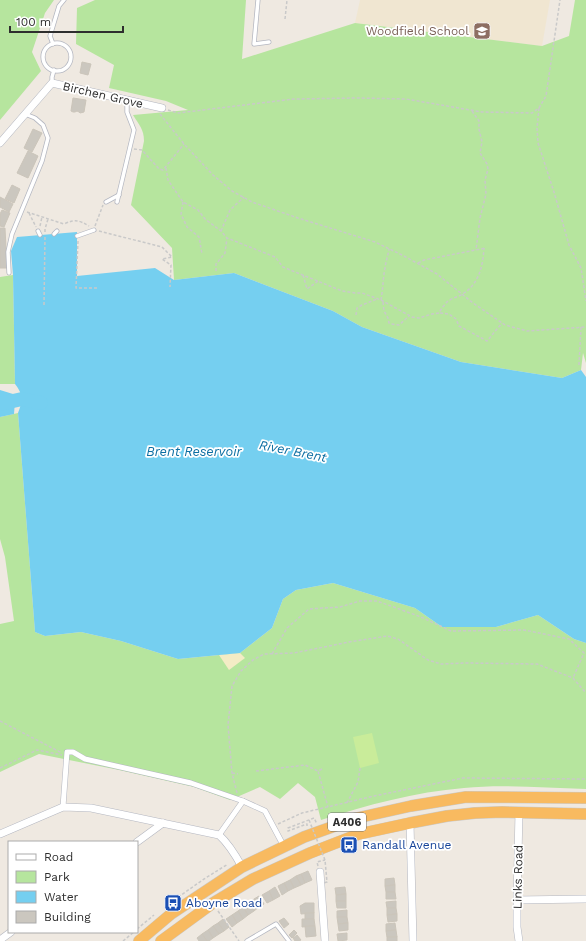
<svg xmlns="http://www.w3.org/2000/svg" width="586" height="941" viewBox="0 0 586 941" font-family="'Work Sans',sans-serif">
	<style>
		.education { fill: #f0e6d1 }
		.green { fill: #b6e59e }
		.sand { fill: #f3ecc5 }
		.pitch { fill: #c9ec9a }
		.water { fill: #75cff0 }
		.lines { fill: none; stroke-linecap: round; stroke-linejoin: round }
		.river { stroke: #75cff0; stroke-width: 14 }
		.building { fill: #cbc7bf; stroke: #cbc5ba }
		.service-casing { stroke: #b4b7c1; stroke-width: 5 }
		.pedestrian-casing { stroke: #b4b7c1; stroke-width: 6 }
		.minor-casing { stroke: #b4b7c1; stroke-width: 8 }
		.trunk-casing { stroke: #c9c9c9; stroke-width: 12 }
		.path { stroke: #c9c9c9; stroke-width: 1.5; stroke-dasharray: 3 2; stroke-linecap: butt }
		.service { stroke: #fff; stroke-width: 3.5 }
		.pedestrian { stroke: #fff; stroke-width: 5 }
		.minor { stroke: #fff; stroke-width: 7 }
		.trunk { stroke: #f8ba60; stroke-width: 11 }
		.path-bridge { stroke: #c9c9c9; stroke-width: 1.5; stroke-dasharray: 3 2; stroke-linecap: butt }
		.labels { text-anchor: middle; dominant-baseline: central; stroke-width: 3.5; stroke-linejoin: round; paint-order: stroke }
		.shield { fill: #fff; stroke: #6d6d6d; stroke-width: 1 }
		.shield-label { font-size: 11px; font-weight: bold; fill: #2e2e2e }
		.education-label { font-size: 12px; fill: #785e54; stroke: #fff; text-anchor: end }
		.street-label { font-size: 12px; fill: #2e2e2e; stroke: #fff }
		.transit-label { font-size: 12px; fill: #164399; stroke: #fff; text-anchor: start }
		.water-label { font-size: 13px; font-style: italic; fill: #0d6fa3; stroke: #fff }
	</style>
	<rect width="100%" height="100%" fill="#efe9e1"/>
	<polygon class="education" points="360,0 550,0 542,46 355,23"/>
	<g class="green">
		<polygon points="0,0 54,0 45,13 32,52 41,71 0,120"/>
		<path d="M95,0h151l-4,59 113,-36 187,23 27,-10 6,-36h11v363l-3,-10 -2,17 -19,8 -101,-16 -99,-35 -29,-16 -99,-38 -60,7 -2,-32 -41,-43 13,-64c0,-12 -5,-16 -11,-26l55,-5 -22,-9 -57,-13 5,-23 -38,-21 1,-36z"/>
		<polygon points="13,275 15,384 0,384 0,277"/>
		<path d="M18,413l17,219 10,4 36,-4 40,9 57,18 62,-6 32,-25 11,-29 13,-9 37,-7 82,25 27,19h54l42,-12 36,24 12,4v146c-40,-1 -83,-5 -122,-1 -49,4 -97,17 -143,32l-6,-23 -17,-14 -18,16 -20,-12 -30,13 -36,-13 -75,-17 -80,-16 -20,9 -19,9v-148l14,-3 -9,-64 -5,-18v-122z"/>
	</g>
	<polygon class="sand" points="240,653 245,658 229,670 219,655"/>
	<polygon class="pitch" points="372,733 379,763 360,768 353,737"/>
	<g class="water">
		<path d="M77,232v44l78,-8 19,12 60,-7 99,38 29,16 99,35 101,16 19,-8 5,7v266l-12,-4 -36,-24 -42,12h-54l-27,-19 -82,-25 -37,7 -13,9 -11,29 -32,25 -62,6 -57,-18 -40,-9 -36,4 -10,-4 -17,-219c5,-12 5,-19 -3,-29l-2,-109 -2,-24 6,-14z"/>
		<polygon points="0,390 13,394 15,401 14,414 0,417"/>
	</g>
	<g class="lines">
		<polyline class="river" points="0,404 22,399 41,403"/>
	</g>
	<g class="building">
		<polygon points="82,62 91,64 88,75 80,73"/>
		<polygon points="73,98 86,100 84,112 80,113 79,112 77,111 75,112 73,112 71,111"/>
		<polygon points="33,129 42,133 32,152 24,148"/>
		<polygon points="28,151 38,156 28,178 17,173"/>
		<polygon points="12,185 20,189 14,203 5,199"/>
		<polygon points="0,197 13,204 9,212 0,207"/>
		<polygon points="2,210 10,213 4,227 0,226 0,214"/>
		<polygon points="0,228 5,228 7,268 0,268"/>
		<polygon points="308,871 312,880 305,883 301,874"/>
		<polygon points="301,874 305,883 301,885 296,876"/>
		<polygon points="296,876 301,885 294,888 290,880"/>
		<polygon points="394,878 395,885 385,886 385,879"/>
		<polygon points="290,880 294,888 288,891 284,883"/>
		<polygon points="284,883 288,891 282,895 278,886"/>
		<polygon points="395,885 395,892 386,892 385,886"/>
		<polygon points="275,887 280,896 273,900 269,891"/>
		<polygon points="345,887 346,894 336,895 335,888"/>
		<polygon points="269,891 273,900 267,903 262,895"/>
		<polygon points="386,892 395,892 396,899 386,899"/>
		<polygon points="346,894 346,901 336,901 336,895"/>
		<polygon points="259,896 264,904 259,907 254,899"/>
		<polygon points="254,899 259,907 254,911 249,903"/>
		<polygon points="336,901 346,901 346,908 337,908"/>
		<polygon points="396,901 396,908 387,908 386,902"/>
		<polygon points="249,903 254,911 248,915 243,907"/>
		<polygon points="305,903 314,903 314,913 301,914 300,906"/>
		<polygon points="243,907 248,915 243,919 238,911"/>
		<polygon points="387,908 396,908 397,914 387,915"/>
		<polygon points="347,910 347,917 337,917 337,911"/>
		<polygon points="238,911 243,919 237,923 232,915"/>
		<rect x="305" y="913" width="9" height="6"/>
		<polygon points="397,914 397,921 388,922 387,915"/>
		<polygon points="232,915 237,923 232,927 226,919"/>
		<polygon points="337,917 347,917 348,923 338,924"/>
		<polygon points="284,918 289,924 284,928 279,921"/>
		<polygon points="223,919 229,927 224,931 218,923"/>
		<polygon points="302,919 314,919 315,926 302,927"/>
		<polygon points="218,923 224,931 219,934 213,926"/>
		<polygon points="348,923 348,930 339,931 338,924"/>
		<polygon points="395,923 396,930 386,931 386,924"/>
		<polygon points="213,926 219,934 213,938 208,930"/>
		<polygon points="305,926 315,926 316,936 306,937"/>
		<polygon points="208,930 213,938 209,941 207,941 202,934"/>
		<polygon points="294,930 297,933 292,938 289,935"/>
		<polygon points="396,930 397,937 387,937 386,931"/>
		<polygon points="347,933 347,940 338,941 337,934"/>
		<polygon points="202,934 207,941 199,941 197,938"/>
		<polygon points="297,935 301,940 299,941 295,941 293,938"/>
		<rect x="387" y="937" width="10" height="4"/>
	</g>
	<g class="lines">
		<defs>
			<g id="service">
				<polyline points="258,0 254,44 269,42"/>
				<circle cx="57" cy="57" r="14"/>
				<polyline points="53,44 50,36 59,6 64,0"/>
				<polyline points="52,83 52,77 54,70"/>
				<polyline points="106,202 119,195"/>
				<polyline points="117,202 134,130 127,112 127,100"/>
				<polyline points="38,231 40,235"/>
				<polyline points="54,234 57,231"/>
				<polyline points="77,236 94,230"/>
				<polyline points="9,273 8,252 12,234 42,161 48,138 43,125 35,118 25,114"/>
				<polyline points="247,941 276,924 289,941"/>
			</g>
			<g id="pedestrian">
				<polyline points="243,801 265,811 281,841"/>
				<polyline points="63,807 67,752 73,752 85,759 191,783 243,801 219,835"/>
			</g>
			<g id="minor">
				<polyline points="0,143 52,83 162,108"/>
				<polyline points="410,823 413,941"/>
				<path d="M0,834l63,-27 28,1 128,27c10,9 17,21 23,32"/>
				<polyline points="137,842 163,823"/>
				<polyline points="320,872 325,941"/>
				<polyline points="517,900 586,899"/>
				<polyline points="0,940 11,932"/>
				<polyline points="519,941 517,927 517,900 519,812"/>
			</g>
			<g id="trunk">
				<polyline points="139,941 171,914 242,867 304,837 357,818 411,806 466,797 586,798"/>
				<polyline points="161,941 213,903 253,879 310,853 359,834 410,823 447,816 475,813 502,812 586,814"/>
			</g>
		</defs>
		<use href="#service" class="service-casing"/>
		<use href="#pedestrian" class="pedestrian-casing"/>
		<use href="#minor" class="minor-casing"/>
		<use href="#trunk" class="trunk-casing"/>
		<g class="path">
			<polyline points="285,19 287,0"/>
			<polyline points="539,108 537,128 538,143 554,192 569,245 581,268 586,301"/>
			<polyline points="168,110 178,113 294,99 356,98 406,99 482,112 532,113 539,108 546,96 560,0"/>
			<polyline points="472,111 479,121 479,129 482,142 480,153 487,164 488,169 485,180 486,194 480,218 476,250"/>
			<polyline points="160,114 184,144 213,175 232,191 252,202 298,218 375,242 402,255 437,274 473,303 505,325 527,331 586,327"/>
			<polyline points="134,149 142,150 159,169 163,170 184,144"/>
			<path d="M166,168l2,12 15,22 15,8 7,9 16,12 6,7 48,19 8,10 59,24 13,2h7l19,7 31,17 7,1 13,-4 7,-1c2,-4 5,-8 8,-11 4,-4 12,-5 17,-9 15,-10 19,-27 20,-45"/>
			<polyline points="183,202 181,214 187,227 199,237 202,254"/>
			<path d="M27,212l37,12c11,-5 15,-4 25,2"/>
			<polyline points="29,213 36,227"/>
			<polyline points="40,226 42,217"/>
			<polyline points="95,226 103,205"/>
			<polyline points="99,231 162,247 172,257 162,259 171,265 170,287"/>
			<polyline points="221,231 230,210 244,197"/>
			<polyline points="45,232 45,229 48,219"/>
			<polyline points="78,241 76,288 97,288"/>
			<polyline points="418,263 424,260 486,248"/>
			<polyline points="216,271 216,264 225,253 227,238"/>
			<polyline points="303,275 307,289 318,281"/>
			<path d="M381,300c2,-11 2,-22 4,-32 1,-7 3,-13 4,-19"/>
			<polyline points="383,302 384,311 388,318 389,323 391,324 399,325 409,316"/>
			<polyline points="44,305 45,236"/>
			<polyline points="440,313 449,314 456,319 459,326 487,341 502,323"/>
			<polyline points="356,315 357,308 362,305 377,299"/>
			<polyline points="579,365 581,327"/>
			<polyline points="272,654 287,628 309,609 340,607 360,601 377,601 421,617 451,631 524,630 569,639 584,653 573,678"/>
			<polyline points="0,721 62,753"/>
			<polyline points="0,768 37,750 62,755"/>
			<polyline points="322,769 318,771 328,807"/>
			<polyline points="256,771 305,765 318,771"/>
			<polyline points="232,773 238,774"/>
			<polyline points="237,793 232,773 228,725 232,686 241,671 253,660 264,654 294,653 349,642 387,636 398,639 428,660 441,664 465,663 537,664 573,678 586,693"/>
			<polyline points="347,803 358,782 360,768"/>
			<polyline points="278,824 302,813 374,796 463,778 586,779"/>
			<polyline points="307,826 307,824 288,831 288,828 314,818 317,824"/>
			<polyline points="318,866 317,862 325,860"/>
			<polyline points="174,900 204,879 228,864"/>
			<polyline points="218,911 239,941"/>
			<polyline points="137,929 154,915"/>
			<polyline points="123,941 134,932"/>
		</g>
		<use href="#service" class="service"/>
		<use href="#pedestrian" class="pedestrian"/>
		<use href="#minor" class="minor"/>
		<use href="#trunk" class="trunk"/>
		<polyline class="path-bridge" points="309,820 325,860 327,882 323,883"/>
	</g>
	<defs>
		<symbol id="school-square" viewBox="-11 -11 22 22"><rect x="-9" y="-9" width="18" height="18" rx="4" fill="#8d6e63" stroke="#fff"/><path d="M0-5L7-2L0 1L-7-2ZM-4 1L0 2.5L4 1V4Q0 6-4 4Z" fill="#fff"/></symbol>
		<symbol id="bus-square" viewBox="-11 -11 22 22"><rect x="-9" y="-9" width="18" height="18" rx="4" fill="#1a4fb4" stroke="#fff"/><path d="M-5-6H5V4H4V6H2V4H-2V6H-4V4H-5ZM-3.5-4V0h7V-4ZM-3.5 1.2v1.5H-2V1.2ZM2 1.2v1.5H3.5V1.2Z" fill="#fff"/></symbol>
	</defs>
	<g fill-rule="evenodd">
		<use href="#school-square" x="472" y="21" width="20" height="20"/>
		<use href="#bus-square" x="339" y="835" width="20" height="20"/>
		<use href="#bus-square" x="163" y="893" width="20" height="20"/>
	</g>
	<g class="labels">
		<rect class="shield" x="328" y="813" width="38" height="18" rx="3"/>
		<g class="shield-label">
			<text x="347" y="822">A406</text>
		</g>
		<g class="education-label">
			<text x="469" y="31">Woodfield School</text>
		</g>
		<g class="street-label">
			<text transform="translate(103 95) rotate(13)">Birchen Grove</text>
			<text transform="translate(518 877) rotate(-89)">Links Road</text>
		</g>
		<g class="transit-label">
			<text x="362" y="845">Randall Avenue</text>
			<text x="186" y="903">Aboyne Road</text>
		</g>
		<g class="water-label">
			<text x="194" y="451">Brent Reservoir</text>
			<text transform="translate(293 451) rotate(11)">River Brent</text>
		</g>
	</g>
	<rect x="8" y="841" width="130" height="92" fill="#ffffff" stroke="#ababab"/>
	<rect x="16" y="854" width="20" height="6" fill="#ffffff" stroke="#ababab"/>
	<text x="44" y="861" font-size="12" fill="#2e2e2e">Road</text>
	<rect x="16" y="871" width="20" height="12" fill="#b6e59e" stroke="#ababab"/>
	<text x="44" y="881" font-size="12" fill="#2e2e2e">Park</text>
	<rect x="16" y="891" width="20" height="12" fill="#75cff0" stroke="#ababab"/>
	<text x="44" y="901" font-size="12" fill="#2e2e2e">Water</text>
	<rect x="16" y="911" width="20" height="12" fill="#cbc7bf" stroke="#ababab"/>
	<text x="44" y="921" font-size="12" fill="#2e2e2e">Building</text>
	<path d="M10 26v6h113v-6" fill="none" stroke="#2e2e2e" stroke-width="2"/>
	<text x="16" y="26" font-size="12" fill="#2e2e2e" stroke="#ffffff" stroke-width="3" paint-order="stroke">100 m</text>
</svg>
